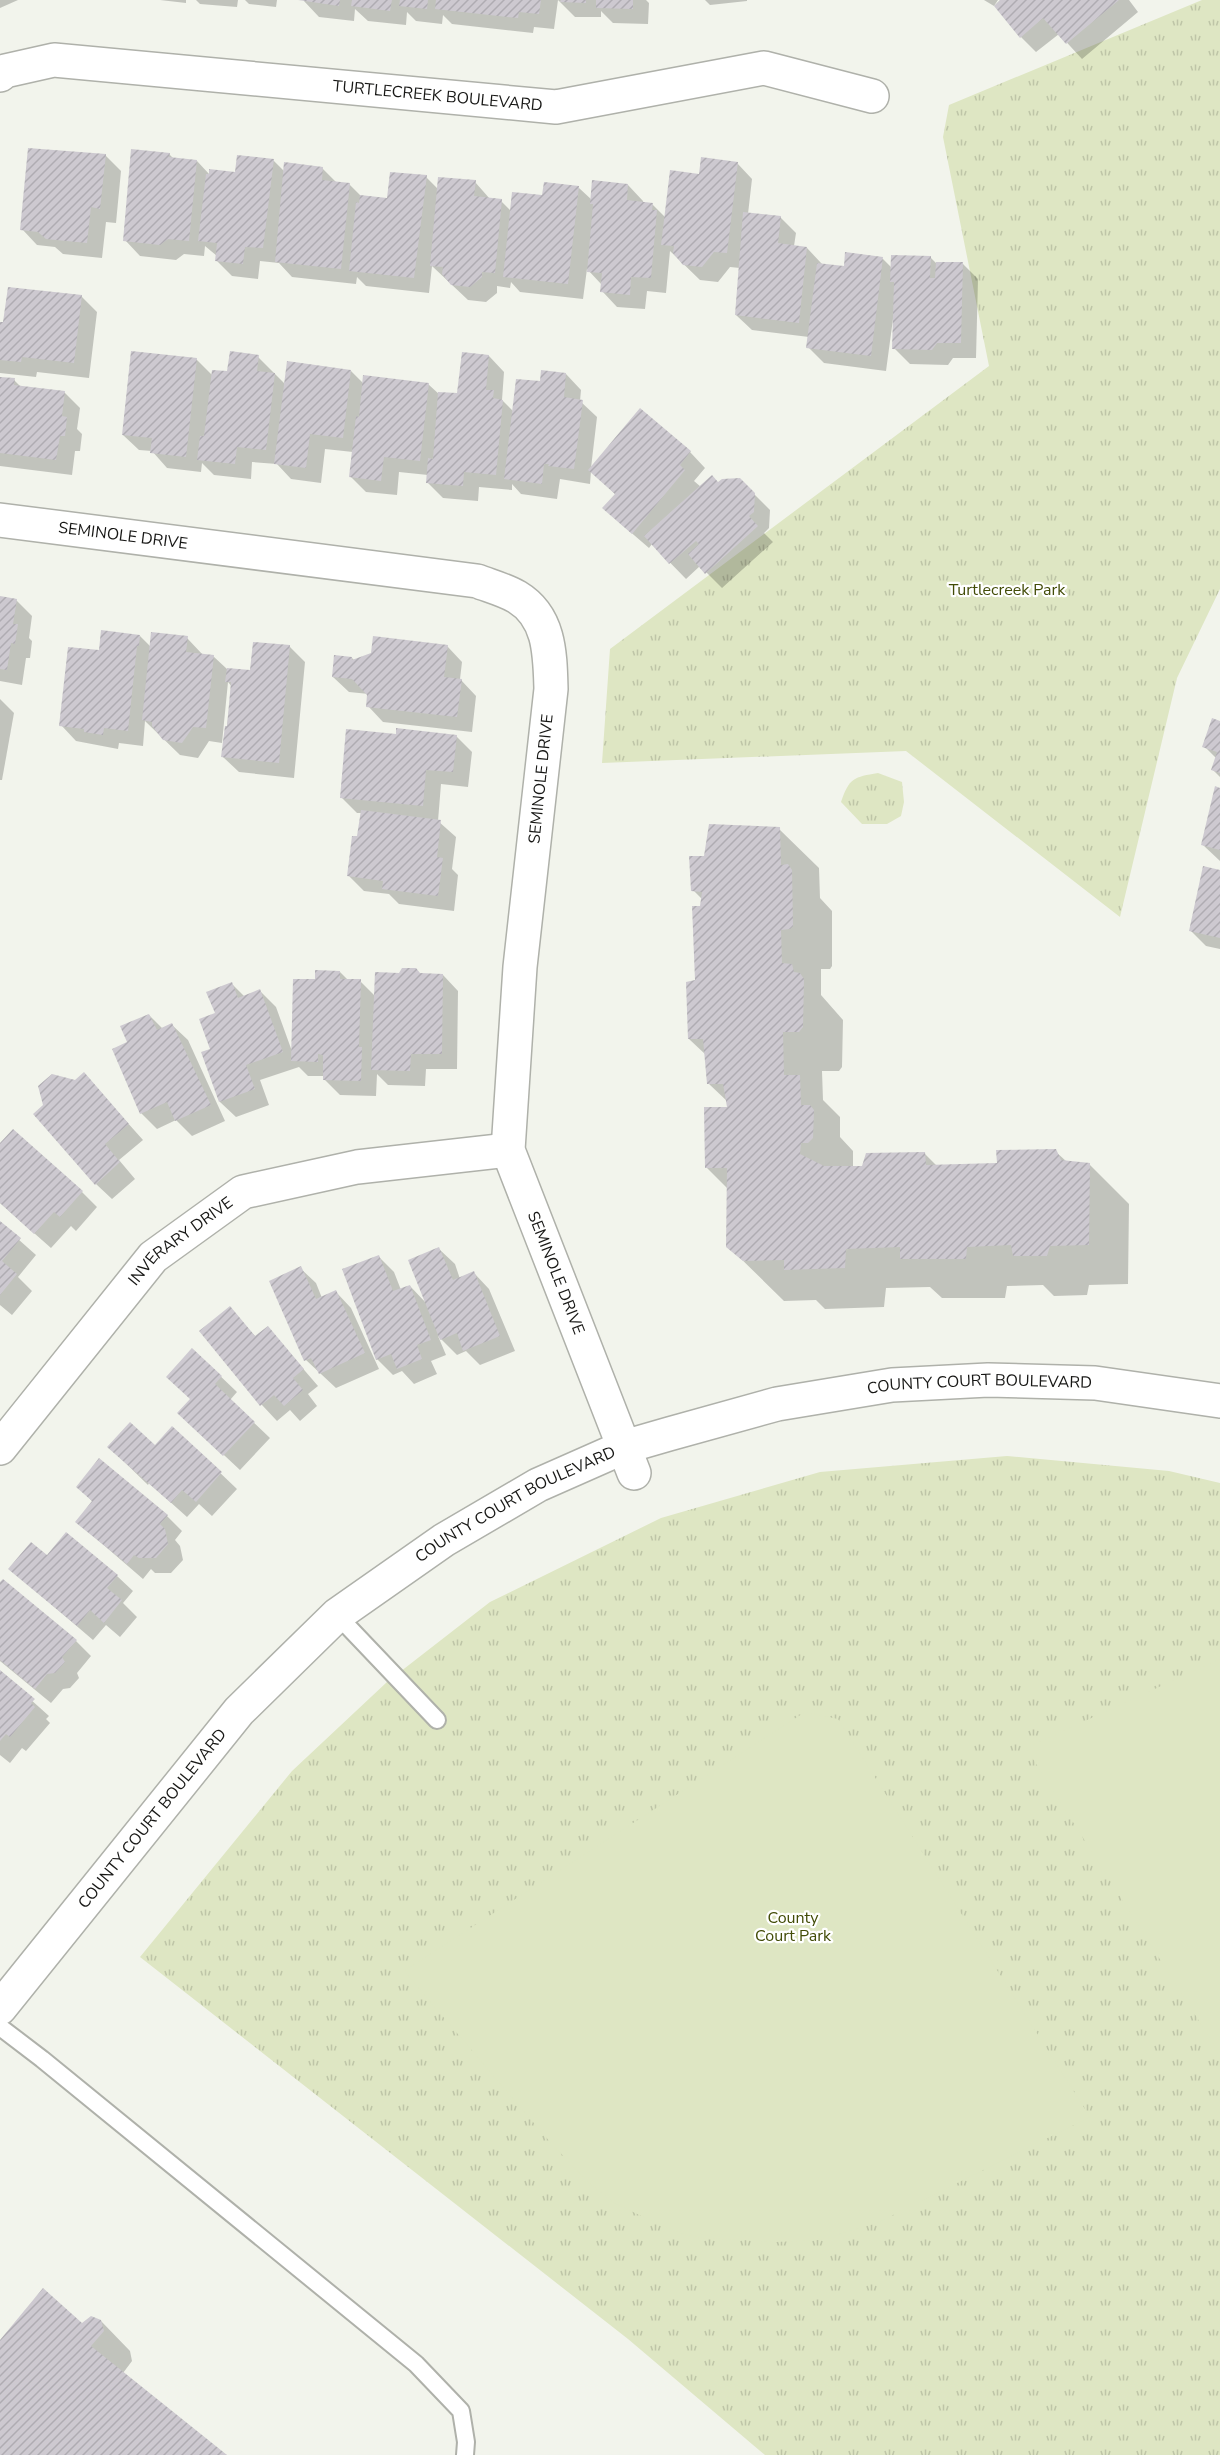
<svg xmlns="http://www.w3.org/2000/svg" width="1220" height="2455" viewBox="0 0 1220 2455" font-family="'Nunito Sans',sans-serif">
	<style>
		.park { fill: url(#park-tufts) }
		.garden { fill: #dee6c3 }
		.shadow { fill: #0003 }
		.building { fill: url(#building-hatch) }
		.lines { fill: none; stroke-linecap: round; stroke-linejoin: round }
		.lane-casing { stroke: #afb1aa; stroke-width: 20 }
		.street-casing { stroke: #afb1aa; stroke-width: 36 }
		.secondary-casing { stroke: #afb1aa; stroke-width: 36 }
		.lane { stroke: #fff; stroke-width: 16 }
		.street { stroke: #fff; stroke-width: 33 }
		.secondary { stroke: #fff; stroke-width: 33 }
		.labels { text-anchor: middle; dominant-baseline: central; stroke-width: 4.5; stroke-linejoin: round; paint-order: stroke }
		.street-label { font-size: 16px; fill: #171715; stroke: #fff }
		.park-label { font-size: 16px; fill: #424c07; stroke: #fff }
	</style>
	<defs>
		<pattern id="park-tufts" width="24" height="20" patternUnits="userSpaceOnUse" patternTransform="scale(1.5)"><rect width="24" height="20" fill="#dee6c3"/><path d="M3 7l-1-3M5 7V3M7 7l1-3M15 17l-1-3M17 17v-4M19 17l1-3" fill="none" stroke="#bec5a7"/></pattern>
		<pattern id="building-hatch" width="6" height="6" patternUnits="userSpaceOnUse" patternTransform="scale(1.5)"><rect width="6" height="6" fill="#cdc9d0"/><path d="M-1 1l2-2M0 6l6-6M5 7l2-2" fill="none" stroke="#afacb2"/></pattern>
	</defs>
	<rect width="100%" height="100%" fill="#f2f4ec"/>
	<g class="park">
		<polygon points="1202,0 1220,0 1220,589 1177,678 1120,917 906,751 602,763 610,649 989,366 943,137 949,105"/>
		<path d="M878,773l24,9 2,20 -3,14 -14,8h-25l-21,-22c8,-24 13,-25 37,-29z"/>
		<polygon points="1007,1456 1169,1471 1220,1483 1220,2455 765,2455 628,2339 140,1957 292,1771 387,1682 490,1602 661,1518 820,1472"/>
	</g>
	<g class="garden">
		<polygon points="1220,1659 1220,2054 1026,1748"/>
		<polygon points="805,1712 838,1719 1090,2117 877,2223 819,2240 776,2242 703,2238 680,2233 652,2221 614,2203 588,2182 551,2143 404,1971"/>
	</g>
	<g class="shadow">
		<polygon points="0,0 18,0 0,8"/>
		<polygon points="160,0 186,0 186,3"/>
		<polygon points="196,0 238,0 237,7 200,4"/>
		<polygon points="245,0 277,0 276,7 249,4"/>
		<polygon points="303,0 558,0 554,29 534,27 533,33 452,24 443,15 442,24 416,21 407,12 406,25 368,21 355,9 354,21 319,17"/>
		<polygon points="558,0 646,0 649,3 648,24 613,23 601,11 601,17 575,17"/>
		<polygon points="705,0 747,0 747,1 710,5"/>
		<polygon points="984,0 998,0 994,6"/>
		<polygon points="1003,0 1129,0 1138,12 1082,59 1059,34 1036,52 1021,37"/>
		<polygon points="169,154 174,159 197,161 210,175 237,173 273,160 285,172 322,168 337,183 349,184 362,197 388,200 426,177 438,189 475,182 490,199 501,201 511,211 544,197 579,188 592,200 628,185 643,201 643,203 652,204 666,218 701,175 737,163 752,179 748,214 780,217 796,233 794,246 807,248 822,264 845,268 883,259 892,268 930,257 936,263 963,264 978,279 976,358 953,358 948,365 910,364 894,348 895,319 893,319 886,371 824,363 808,347 809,337 752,330 736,315 740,268 730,267 718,282 700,280 670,251 666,293 647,291 645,309 617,307 602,291 602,285 587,269 583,299 520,292 511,282 510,288 497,286 497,293 486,302 468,300 432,266 429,293 366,286 357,277 356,284 292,277 279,263 260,261 258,279 232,276 216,260 217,256 205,246 204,256 184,254 176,260 140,256 125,240"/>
		<polygon points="105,155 121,171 116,223 106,222 102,258 63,254 55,247 37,245 22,229"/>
		<polygon points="82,297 97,312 89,378 37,372 36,377 0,373 0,323"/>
		<polygon points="489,356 504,372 502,400 514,412 541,383 566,374 581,390 580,401 597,417 591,468 690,452 705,468 694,481 701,487 740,480 770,510 769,528 764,533 773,542 722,588 700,566 686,579 652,544 649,548 620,523 616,495 591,471 590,484 560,479 557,499 521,494 512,484 512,490 479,487 478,501 443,498 427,482 428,475 399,472 397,495 366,492 350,476 353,452 325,449 321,483 291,479 277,464 252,462 251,479 214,475 202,463 201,472 167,468 152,451 139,450 123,435 196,359 213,376 229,373 258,357 286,385 351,371 364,384 428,384 440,395 459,395"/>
		<polygon points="0,378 14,380 21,387 64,392 80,408 77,429 82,434 80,451 75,451 72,475 0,466"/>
		<polygon points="0,598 16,600 32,616 29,638 32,641 30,658 26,658 22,685 0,681"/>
		<polygon points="140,636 151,647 187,638 203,655 213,656 227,669 252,672 290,647 305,662 294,778 239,772 223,757 232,687 228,682 222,743 209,741 198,758 180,755 145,721 143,746 119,743 118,749 76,741 61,725 100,651"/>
		<polygon points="447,646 462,662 460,679 476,696 472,732 383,722 368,706 369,694 349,692 333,677 352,658 355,661"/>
		<polygon points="0,699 14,713 2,780 0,780"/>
		<polygon points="1220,723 1220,777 1212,769 1216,758 1204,746"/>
		<polygon points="397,736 456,736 472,752 468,787 441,784 438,821 456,837 452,869 458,875 454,911 399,904 389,894 364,891 349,876 359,838 362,813 357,813 341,797"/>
		<polygon points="1220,789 1220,861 1203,845"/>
		<polygon points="779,829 819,868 820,898 832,911 832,966 830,969 821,969 821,995 843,1020 842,1067 839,1071 822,1071 823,1100 840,1117 840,1137 853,1151 853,1167 863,1167 924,1153 937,1166 998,1164 1055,1151 1067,1162 1089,1164 1129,1204 1128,1284 1089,1285 1087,1295 1054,1296 1043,1285 1007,1286 1005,1298 942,1298 930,1287 886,1288 884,1307 825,1309 816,1300 784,1301 728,1246 728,1189 707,1168 728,1109 728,1102 709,1084 706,1055 689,1039 703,900 693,890 706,857"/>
		<polygon points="1220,871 1220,949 1206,946 1190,930"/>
		<polygon points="340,972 348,980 360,981 376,997 421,975 443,975 458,991 457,1069 426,1069 425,1086 388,1085 377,1074 376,1096 340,1095 324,1079 324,1076 308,1076 299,1067 260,1080 269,1105 236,1117 220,1102 212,1050 217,1014 232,984 245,997 260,991 276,1007 293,1054 317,981"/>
		<polygon points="149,1015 163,1029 172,1025 188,1040 225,1121 192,1136 176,1120 157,1129 141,1113 129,1043"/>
		<polygon points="84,1074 143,1140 119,1160 135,1179 112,1199 96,1184 75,1082"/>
		<polygon points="0,1145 82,1192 97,1207 76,1231 71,1226 51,1248 0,1203"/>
		<polygon points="0,1223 36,1255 18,1277 32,1291 12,1315 0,1305"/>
		<polygon points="439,1249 455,1264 460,1279 474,1273 489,1289 515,1351 480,1365 466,1351 457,1355 438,1336 446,1355 431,1361 437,1374 414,1384 402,1371 393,1375 376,1358 378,1256 394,1272 401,1290 410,1286 427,1304"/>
		<polygon points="300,1268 316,1283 322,1298 336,1292 351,1308 379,1369 336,1388 306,1360"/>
		<polygon points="229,1308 256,1337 268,1328 318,1386 308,1394 317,1406 300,1421 290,1410 277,1421 262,1405 201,1332"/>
		<polygon points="193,1350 237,1392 230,1400 270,1438 240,1470 195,1428 192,1400"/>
		<polygon points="173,1428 237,1489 212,1516 199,1504 187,1517 149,1483 148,1485 109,1447 155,1447"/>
		<polygon points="78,1487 167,1516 182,1531 175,1540 180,1546 183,1560 171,1573 155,1573 151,1569 143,1579 77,1522 93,1502"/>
		<polygon points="48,1558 117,1576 133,1591 123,1603 137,1617 120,1637 106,1625 93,1640 10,1569"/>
		<polygon points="0,1584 76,1641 91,1656 77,1673 79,1678 70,1688 63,1689 51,1703 0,1661"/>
		<polygon points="0,1672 49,1716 46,1719 50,1723 26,1751 22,1748 10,1763 0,1755"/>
		<polygon points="101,2321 130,2351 132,2361 123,2373 225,2455 0,2455 0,2342"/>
	</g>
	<g class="building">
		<polygon points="298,0 340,0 339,6"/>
		<polygon points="352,0 392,0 390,11 351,6"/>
		<polygon points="400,0 428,0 427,9 399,6"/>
		<polygon points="436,0 541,0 539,14 519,12 518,18 435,9"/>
		<polygon points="561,0 586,0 586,3 560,2"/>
		<polygon points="596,0 633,0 633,9 596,8"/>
		<polygon points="1000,0 1119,0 1066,44 1043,18 1020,38 994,6"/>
		<polygon points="28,148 106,154 100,209 91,207 87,243 46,239 38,232 20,230"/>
		<polygon points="131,149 170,153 169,157 197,160 189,241 168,239 160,245 123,241"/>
		<polygon points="237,155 274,159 263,248 245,247 243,264 215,261 217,243 198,241 206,174 209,174 209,169 235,172"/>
		<polygon points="701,157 738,162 727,253 714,252 702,267 683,265 673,253 674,246 661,245 670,170 699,174"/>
		<polygon points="284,162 323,167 322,180 350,183 341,269 275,262"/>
		<polygon points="390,172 427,175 414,278 349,271 356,202 359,203 360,195 387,198"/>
		<polygon points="438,177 476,180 474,196 502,199 495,273 482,272 482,277 470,287 451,285 442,274 443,267 430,266"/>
		<polygon points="592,180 628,184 627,200 653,203 652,210 657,210 651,278 631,277 630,295 600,292 602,273 587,272 593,204 590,204"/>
		<polygon points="544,182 579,186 568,284 503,277 512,192 542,195"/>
		<polygon points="743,212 781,216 778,243 807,247 799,323 735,315"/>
		<polygon points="845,252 883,257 871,356 806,348 817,263 844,266"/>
		<polygon points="891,255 931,256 930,278 935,278 936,262 963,262 961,343 937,343 932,350 892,349 894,282 890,282"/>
		<polygon points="8,287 82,295 74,363 22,357 21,362 0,360 0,322 3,322"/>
		<polygon points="131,351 197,358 186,457 150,453 152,438 122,435"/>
		<polygon points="230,351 259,355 257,371 275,373 266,450 237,447 235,464 197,460 200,436 204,436 212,370 227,371"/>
		<polygon points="462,352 489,355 486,390 494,390 493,398 503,400 496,475 464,472 463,486 426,483 428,458 433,459 438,392 457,393"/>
		<polygon points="287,361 351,370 343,438 310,434 306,468 274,464"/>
		<polygon points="541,370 566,373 564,397 583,400 574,469 548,466 549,464 544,464 542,484 504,479 516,379 540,381"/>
		<polygon points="363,375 429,383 420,461 384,457 381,481 349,477 356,416 359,417"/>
		<polygon points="0,377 15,378 14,385 65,391 62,416 67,417 65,436 60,436 56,460 0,453"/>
		<polygon points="640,408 691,451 680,465 685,470 632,534 602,508 615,494 588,470"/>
		<polygon points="712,475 718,482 722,479 740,478 755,493 754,512 749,516 758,526 705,574 688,554 699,544 696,541 669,564 644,536"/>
		<polygon points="0,596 17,599 13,624 18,624 15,644 11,643 7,670 0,669"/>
		<polygon points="101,630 140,635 139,646 137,646 128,731 104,728 103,735 84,732 84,729 59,726 68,647 99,650"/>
		<polygon points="151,632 188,636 186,652 214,655 206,728 193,727 182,743 163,740 152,726 152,722 142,720"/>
		<polygon points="373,636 448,645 444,677 462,679 457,717 366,707 367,695 352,679 332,677 334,655 352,657 352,660 371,653"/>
		<polygon points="253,642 290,645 279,763 221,757 225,726 227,726 231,682 225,682 227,668 250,670"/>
		<polygon points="1212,718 1220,721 1220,773 1211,770 1217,752 1202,747"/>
		<polygon points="396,728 457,735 453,772 426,770 423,806 340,798 346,729 396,734"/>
		<polygon points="1215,786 1220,788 1220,850 1201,845"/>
		<polygon points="361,810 441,820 437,857 443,858 438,896 382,889 383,881 347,876 352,836 357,836"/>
		<polygon points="709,824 780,827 781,865 788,864 792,870 793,926 790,929 781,930 782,963 792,964 794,972 800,973 804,979 803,1027 799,1032 783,1032 784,1075 800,1075 801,1105 810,1105 814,1110 813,1138 808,1143 801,1143 800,1154 824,1166 862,1166 866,1153 925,1152 926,1165 997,1163 996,1150 1056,1149 1061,1160 1090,1163 1089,1245 1050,1246 1047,1256 1013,1256 1011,1245 967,1247 966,1259 900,1259 900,1247 846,1249 845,1268 784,1270 784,1260 743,1261 726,1247 727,1168 705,1168 704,1107 727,1107 723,1084 707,1084 703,1039 688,1039 686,982 695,980 692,906 700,906 702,892 691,891 689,856 704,856"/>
		<polygon points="1203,866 1220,870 1220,938 1189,931"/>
		<polygon points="402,968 416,968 420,973 443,974 442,1054 411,1054 410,1071 371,1070 375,972 399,973"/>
		<polygon points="315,970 340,971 340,979 361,979 359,1047 362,1047 361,1081 323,1080 323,1055 318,1054 318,1062 291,1061 293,979 315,979"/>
		<polygon points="232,982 238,998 260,989 283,1052 246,1065 255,1089 219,1102 201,1052 210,1049 199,1019 215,1013 206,992"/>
		<polygon points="149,1014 157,1030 172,1023 211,1105 175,1121 167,1102 140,1114 112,1049 127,1042 120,1026"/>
		<polygon points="84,1072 129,1124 105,1144 120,1162 95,1185 33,1114 43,1105 38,1086 52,1074 75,1080"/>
		<polygon points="13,1129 83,1191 60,1217 54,1212 34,1234 0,1203 0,1143"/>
		<polygon points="0,1221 21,1238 2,1261 17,1274 0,1295"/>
		<polygon points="439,1247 453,1280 474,1271 500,1336 463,1351 457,1333 440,1340 408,1260"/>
		<polygon points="379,1255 393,1291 410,1285 431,1340 417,1345 422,1359 397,1369 391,1354 376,1360 342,1269"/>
		<polygon points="301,1266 316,1299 336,1290 365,1353 319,1374 311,1358 304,1361 269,1281"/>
		<polygon points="230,1306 255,1336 268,1326 304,1369 293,1378 303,1390 284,1406 274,1395 260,1406 199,1331"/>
		<polygon points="192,1348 222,1376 215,1384 255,1422 223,1456 177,1413 190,1399 166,1377"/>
		<polygon points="130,1422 155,1445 172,1426 222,1472 196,1502 182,1490 171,1503 107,1447"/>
		<polygon points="99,1458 168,1515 160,1524 165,1529 168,1544 156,1558 139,1558 134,1555 127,1564 75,1522 92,1501 76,1487"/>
		<polygon points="66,1532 118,1575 107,1588 122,1600 104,1623 90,1610 77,1626 8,1569 31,1542 47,1555"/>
		<polygon points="3,1579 77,1640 62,1657 65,1662 55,1673 47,1674 35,1689 0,1660 0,1582"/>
		<polygon points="0,1670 35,1699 31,1703 35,1707 10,1737 6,1734 0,1741"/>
		<polygon points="43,2288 82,2323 91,2316 101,2320 104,2331 91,2346 227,2455 0,2455 0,2340"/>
	</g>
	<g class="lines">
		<defs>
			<g id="lane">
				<polyline points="337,1615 437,1720"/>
				<polyline points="0,2027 42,2059 416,2364 461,2411 466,2442 465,2455"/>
			</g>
			<g id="street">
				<path id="s1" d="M0,75l5,-4 49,-11 502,47 208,-39 108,28"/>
				<path id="s2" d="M0,520l477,61c13,5 28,9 40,16 33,20 33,57 34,92l-31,278 -12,183 126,323"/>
				<path id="s3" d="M0,1448l153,-191 90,-65 114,-25 151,-17"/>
			</g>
			<g id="secondary">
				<path id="s4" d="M0,2008l239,-297 98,-96 107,-75 94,-55 86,-38 45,-13 108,-30 115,-19 96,-5 107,3 125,18"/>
			</g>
		</defs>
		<use href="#lane" class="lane-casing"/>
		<use href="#street" class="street-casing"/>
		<use href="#secondary" class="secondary-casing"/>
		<use href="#lane" class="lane"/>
		<use href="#street" class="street"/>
		<use href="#secondary" class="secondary"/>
	</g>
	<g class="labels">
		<g class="street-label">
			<text stroke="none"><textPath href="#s1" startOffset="442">TURTLECREEK BOULEVARD</textPath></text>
			<text stroke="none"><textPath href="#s2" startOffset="124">SEMINOLE DRIVE</textPath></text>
			<text transform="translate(541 779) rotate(-84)">SEMINOLE DRIVE</text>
			<text stroke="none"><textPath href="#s3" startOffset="276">INVERARY DRIVE</textPath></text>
			<text stroke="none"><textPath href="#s2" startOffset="1222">SEMINOLE DRIVE</textPath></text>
			<text stroke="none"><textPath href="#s4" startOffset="1215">COUNTY COURT BOULEVARD</textPath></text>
			<text stroke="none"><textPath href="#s4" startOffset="729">COUNTY COURT BOULEVARD</textPath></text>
			<text stroke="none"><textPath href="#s4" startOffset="243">COUNTY COURT BOULEVARD</textPath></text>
		</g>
		<g class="park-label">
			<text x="1007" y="590">Turtlecreek Park</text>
			<text x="793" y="1918">County<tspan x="793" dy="18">Court Park</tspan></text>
		</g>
	</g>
</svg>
